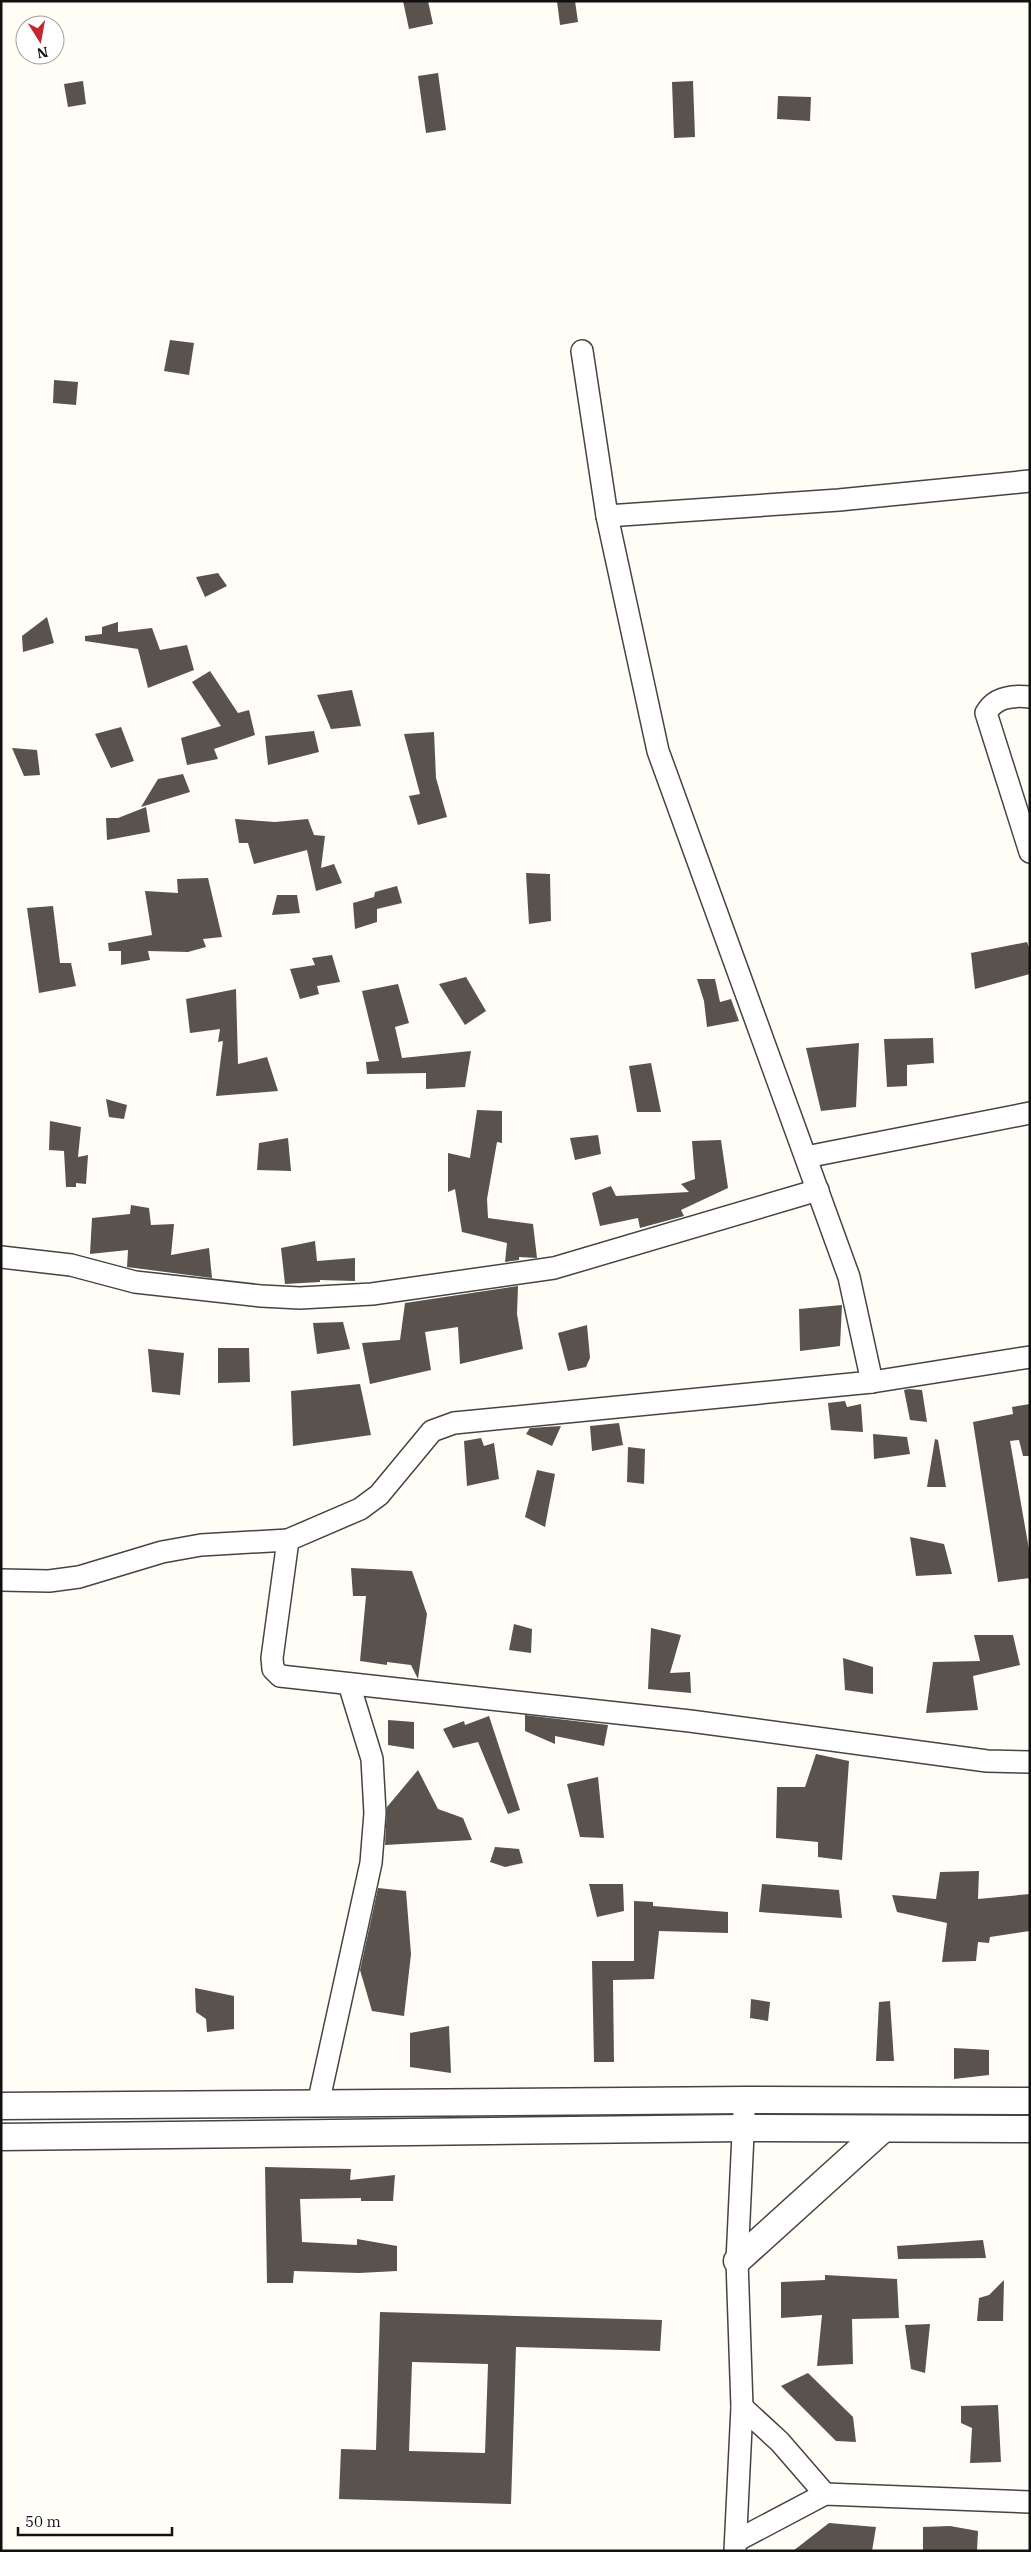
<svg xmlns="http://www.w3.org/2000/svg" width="1031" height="2552" viewBox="0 0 1031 2552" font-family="'IBM Plex Serif',serif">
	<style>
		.building { fill: #5a524d; fill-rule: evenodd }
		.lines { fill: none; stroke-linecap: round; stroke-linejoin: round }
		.minor-casing { stroke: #444; stroke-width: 24 }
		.tertiary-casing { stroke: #444; stroke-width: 29 }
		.minor { stroke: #fff; stroke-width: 21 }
		.tertiary { stroke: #fff; stroke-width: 26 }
	</style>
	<rect width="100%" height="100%" fill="#fffdf5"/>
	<g class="building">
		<polygon points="403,1 428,1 433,24 409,29"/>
		<polygon points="557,1 575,1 578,22 560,25"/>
		<polygon points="438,73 446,130 426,133 418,76"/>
		<polygon points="83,81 86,104 68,107 64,84"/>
		<polygon points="693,81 695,137 674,138 672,82"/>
		<polygon points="778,96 811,97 810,121 777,119"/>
		<polygon points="170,340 194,343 189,375 164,371"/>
		<polygon points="54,380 78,382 76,405 53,403"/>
		<polygon points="218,573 227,586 205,597 196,577"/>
		<polygon points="47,617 54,643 23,652 22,636"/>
		<polygon points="118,622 118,632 152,628 160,650 187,645 194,670 148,688 138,649 85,641 85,636 102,634 102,627"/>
		<polygon points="210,671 238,713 249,710 255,735 214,749 218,759 187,765 181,738 221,726 192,682"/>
		<polygon points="352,690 361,726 331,729 317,695"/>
		<polygon points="121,727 134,761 111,768 95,734"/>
		<polygon points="314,731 319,752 268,765 265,736"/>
		<polygon points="434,732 436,778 447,817 418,825 409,796 420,794 404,734"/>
		<polygon points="12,748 37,750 40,775 24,776"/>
		<polygon points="183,774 190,792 141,807 158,779"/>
		<polygon points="146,807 150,832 107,840 106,818 118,818"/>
		<polygon points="235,819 275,822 308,819 314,835 325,836 321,868 334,864 342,883 316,891 307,850 254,864 248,843 239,843"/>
		<polygon points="526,873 550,874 551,921 529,924"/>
		<polygon points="208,878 222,937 203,939 206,947 188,952 148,951 150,960 121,965 121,951 109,951 108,943 152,935 145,891 178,893 177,879"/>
		<polygon points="397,886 402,903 377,909 377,922 355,929 353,903 374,897 375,892"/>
		<polygon points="277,895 297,895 300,913 272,915"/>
		<polygon points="53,906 60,963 71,963 76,986 39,993 27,908"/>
		<polygon points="1027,942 1030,950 1030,974 975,989 971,953"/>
		<polygon points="332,955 340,982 317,986 319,994 300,999 290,969 315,965 312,958"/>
		<polygon points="466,977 486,1011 465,1025 439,984"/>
		<polygon points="697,979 715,979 720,1002 731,999 739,1021 707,1027 704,1001"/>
		<polygon points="398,984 409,1023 395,1027 402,1058 471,1051 465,1087 426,1089 426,1073 367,1074 366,1062 379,1061 362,991"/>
		<polygon points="236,989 238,1064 267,1057 278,1091 216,1096 223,1041 218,1042 220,1029 190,1033 186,999"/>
		<polygon points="933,1038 934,1063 907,1065 907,1086 887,1087 884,1039"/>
		<polygon points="859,1043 856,1107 821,1111 806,1048"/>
		<polygon points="651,1063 661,1112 637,1112 629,1066"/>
		<polygon points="106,1099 127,1105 124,1119 109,1117"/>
		<polygon points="477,1110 502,1111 502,1143 497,1142 487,1199 488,1218 533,1224 537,1258 519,1257 519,1260 505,1262 507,1243 462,1232 455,1189 448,1192 448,1153 470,1158"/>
		<polygon points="50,1121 81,1127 78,1157 88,1155 86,1184 76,1183 76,1187 66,1187 64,1151 49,1150"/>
		<polygon points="598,1135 601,1154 575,1160 570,1138"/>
		<polygon points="288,1138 291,1171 257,1170 259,1143"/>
		<polygon points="721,1140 728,1188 681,1210 684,1216 640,1228 638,1218 600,1226 592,1193 611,1186 616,1196 689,1192 681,1184 695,1179 692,1141"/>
		<polygon points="131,1205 149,1208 151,1225 174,1224 171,1255 209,1248 212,1278 127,1267 128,1250 90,1254 92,1218 130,1214"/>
		<polygon points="315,1241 317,1261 355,1258 355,1281 320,1280 320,1282 285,1284 281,1248"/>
		<polygon points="518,1286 517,1314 523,1349 460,1364 458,1327 425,1332 431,1370 370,1384 362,1343 400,1340 405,1303"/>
		<polygon points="842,1305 840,1346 800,1351 799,1309"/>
		<polygon points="343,1322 350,1349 317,1354 313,1323"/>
		<polygon points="587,1325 590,1358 586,1367 568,1371 558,1333"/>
		<polygon points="218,1348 249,1348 250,1382 218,1383"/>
		<polygon points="148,1349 184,1353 180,1395 152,1392"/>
		<polygon points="360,1384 371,1435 293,1446 291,1391"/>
		<polygon points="909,1389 922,1390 927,1422 910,1420 904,1390"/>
		<polygon points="845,1401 847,1407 861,1404 863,1432 831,1430 828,1403"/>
		<polygon points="1030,1404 1030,1456 1023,1456 1019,1440 1010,1441 1030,1555 1030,1578 998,1582 973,1422 1013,1414 1012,1407"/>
		<polygon points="619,1423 623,1445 592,1451 590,1426"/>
		<polygon points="561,1426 552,1446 526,1434 530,1428"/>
		<polygon points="873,1434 907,1437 910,1454 874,1459"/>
		<polygon points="481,1438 484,1446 494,1443 499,1479 467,1486 464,1441"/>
		<polygon points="935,1439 938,1440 946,1487 927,1487"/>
		<polygon points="628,1447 645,1449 644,1484 627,1482"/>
		<polygon points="537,1470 555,1474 545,1527 525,1517"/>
		<polygon points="910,1537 944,1544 952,1574 916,1576"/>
		<polygon points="351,1568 412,1571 427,1614 418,1679 411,1665 387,1662 387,1665 360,1661 366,1596 353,1596"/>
		<polygon points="514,1624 532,1629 531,1653 509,1650"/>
		<polygon points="651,1628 681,1635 670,1673 690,1672 691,1693 648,1689"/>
		<polygon points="974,1635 1013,1635 1020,1665 973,1676 978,1710 926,1713 933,1662 980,1661"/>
		<polygon points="843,1658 873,1667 873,1694 845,1690"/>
		<polygon points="525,1715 608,1725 604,1746 555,1736 555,1744 525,1731"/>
		<polygon points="489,1716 520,1810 508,1814 478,1742 453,1748 443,1729 464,1721 465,1725"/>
		<polygon points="388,1720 414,1722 414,1749 388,1745"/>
		<polygon points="816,1754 849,1761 842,1860 818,1857 818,1842 776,1838 777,1787 805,1787"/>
		<polygon points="418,1770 438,1809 463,1818 472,1840 385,1845 387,1807"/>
		<polygon points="598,1777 604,1838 580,1837 567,1784"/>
		<polygon points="495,1847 519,1849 523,1863 505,1867 490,1862"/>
		<polygon points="979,1871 978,1899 1030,1894 1030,1931 990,1937 989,1943 978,1942 976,1961 942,1962 947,1923 897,1912 892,1895 936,1899 940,1872"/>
		<polygon points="589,1884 623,1884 624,1911 597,1917"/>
		<polygon points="762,1884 839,1890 842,1918 759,1912"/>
		<polygon points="378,1888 406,1891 411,1954 404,2016 372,2011 360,1970"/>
		<polygon points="634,1901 653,1902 653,1906 728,1912 728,1933 659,1931 654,1979 613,1980 614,2062 594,2062 592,1961 634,1961"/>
		<polygon points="195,1988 234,1996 234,2029 207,2032 206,2019 196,2012"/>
		<polygon points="751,1999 770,2002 768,2021 750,2018"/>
		<polygon points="890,2001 894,2061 876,2061 879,2002"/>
		<polygon points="449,2026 451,2073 410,2067 410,2033"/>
		<polygon points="954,2048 989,2050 989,2075 954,2079"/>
		<polygon points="265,2167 351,2169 350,2180 395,2175 393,2201 361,2201 361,2198 300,2199 302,2242 357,2245 357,2239 397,2246 397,2271 359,2273 294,2271 293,2283 267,2283"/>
		<polygon points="983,2240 986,2258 898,2259 897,2246"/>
		<polygon points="825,2275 897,2279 899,2318 852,2319 853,2364 817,2366 822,2315 781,2318 781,2282 825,2280"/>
		<polygon points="1004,2280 1003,2321 977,2321 979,2298 989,2295"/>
		<path d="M380,2312l282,8 -2,31 -144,-4 -5,157 -172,-5 2,-50 35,1zM412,2362l76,2 -3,89 -76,-2z"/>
		<polygon points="930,2324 925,2373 911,2369 905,2325"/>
		<polygon points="808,2373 853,2417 856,2442 836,2441 781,2386"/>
		<polygon points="998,2405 1001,2462 970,2463 972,2428 961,2423 961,2406"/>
		<polygon points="829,2523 876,2527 872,2551 793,2551"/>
		<polygon points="950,2526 978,2531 977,2551 923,2551 923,2527"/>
	</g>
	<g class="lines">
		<defs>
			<g id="minor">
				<polyline points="582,351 607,516 658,751 849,1277 872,1382"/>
				<polyline points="607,516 839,500 1030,481"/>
				<path d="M1030,697c-18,-2 -35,0 -44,16l44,139"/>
				<polyline points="806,1157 1030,1113"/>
				<polyline points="1,1257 71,1265 135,1282 261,1296 300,1298 372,1294 554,1268 818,1190"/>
				<polyline points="288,1540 272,1658 273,1669 280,1676 690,1721 987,1761 1030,1762"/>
				<polyline points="1,1580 49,1581 79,1577 162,1552 201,1545 288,1540 360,1509 379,1495 432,1431 454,1423 872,1382 1030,1357"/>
				<polyline points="318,2104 371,1863 375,1813 372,1759 349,1684"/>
				<polyline points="742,2407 780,2442 825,2494"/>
				<polyline points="736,2541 825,2494 1030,2502"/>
				<polyline points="735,2551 742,2407 737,2261 744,2113"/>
			</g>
			<g id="tertiary">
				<polyline points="1,2106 745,2100 1030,2101"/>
				<polyline points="1,2137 743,2128 1030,2129"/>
				<polyline points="737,2261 883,2129"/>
			</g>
		</defs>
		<use href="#minor" class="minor-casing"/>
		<use href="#tertiary" class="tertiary-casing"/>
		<use href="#minor" class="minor"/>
		<use href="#tertiary" class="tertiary"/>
	</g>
	<rect width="1031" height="2552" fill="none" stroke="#111111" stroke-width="5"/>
	<g transform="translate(40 40) rotate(169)"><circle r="24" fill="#ffffff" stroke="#a0a0a0"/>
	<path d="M0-4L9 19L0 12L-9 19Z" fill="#c4262e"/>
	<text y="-8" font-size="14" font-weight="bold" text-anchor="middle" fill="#111111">N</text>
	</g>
	<path d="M18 2527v8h154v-8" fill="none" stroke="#111111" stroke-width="2.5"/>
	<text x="25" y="2527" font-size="15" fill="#111111" stroke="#ffffff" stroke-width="4" paint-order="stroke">50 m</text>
</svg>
